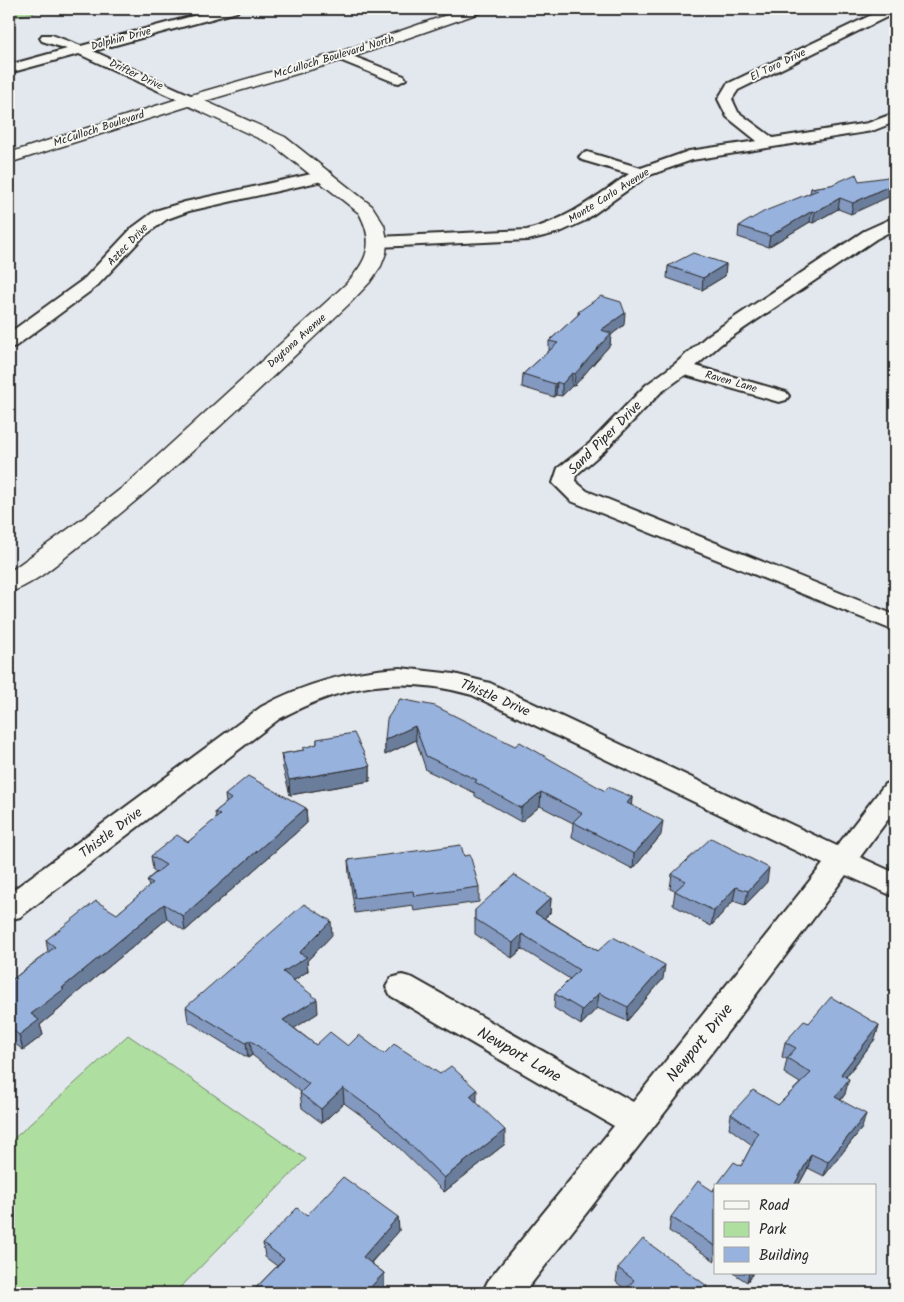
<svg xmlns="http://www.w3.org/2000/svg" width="904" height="1302" viewBox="0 0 904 1302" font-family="Kalam,sans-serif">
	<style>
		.green { fill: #afdfa0; stroke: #6d8566 }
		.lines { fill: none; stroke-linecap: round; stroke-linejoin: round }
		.street-casing { stroke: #2b2b2b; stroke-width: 4 }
		.secondary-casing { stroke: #2b2b2b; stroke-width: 3 }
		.street { fill: #f6f6f2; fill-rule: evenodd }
		.secondary { fill: #f6f6f2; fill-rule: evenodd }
		.wall { fill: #8399bf; stroke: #2b2b2b }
		.shaded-wall { fill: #6a7d9b; stroke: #2b2b2b }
		.building { fill: #98b2de; stroke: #2b2b2b }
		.labels { text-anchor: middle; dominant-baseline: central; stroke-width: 4; stroke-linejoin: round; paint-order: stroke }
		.far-street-label { font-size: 11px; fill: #2b2b2b; stroke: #f6f6f2 }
		.street-label { font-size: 14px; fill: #2b2b2b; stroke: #f6f6f2 }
		.near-street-label { font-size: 16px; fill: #2b2b2b; stroke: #f6f6f2 }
	</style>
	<rect width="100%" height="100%" fill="#e3e8ee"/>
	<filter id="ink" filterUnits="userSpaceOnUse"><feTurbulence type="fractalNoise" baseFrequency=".02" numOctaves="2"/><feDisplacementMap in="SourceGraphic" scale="10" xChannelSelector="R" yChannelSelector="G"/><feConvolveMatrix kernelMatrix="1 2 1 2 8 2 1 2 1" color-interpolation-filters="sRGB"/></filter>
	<g filter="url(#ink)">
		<g class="green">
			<polygon points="9,9 53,9 9,18"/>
			<polygon points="128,1035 306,1159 175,1293 9,1293 9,1143"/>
		</g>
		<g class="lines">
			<defs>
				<g id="street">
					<polygon points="219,9 239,9 237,12 93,51 195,97 197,100 195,103 185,103 79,54 9,73 9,65 67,49 42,41 40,38 42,35 52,35 81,46"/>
					<path d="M884,9h11v4l-157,77 -6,9 6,13 35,26 95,-15 27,-10v9l-23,9 -180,29 -45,16 -63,45 -24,11 -32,8 -150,7 -6,-1 -3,-4 3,-4 6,-1 149,-7c42,-11 67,-32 102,-56l-47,-14 -3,-3 3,-3 5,-2 54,16 48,-17 68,-10 -30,-24 -9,-18 9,-15z"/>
					<polygon points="342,52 404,76 406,79 399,83 394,82 337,59 335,56 337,53"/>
					<polygon points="325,171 331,173 333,176 331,179 189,211 167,219 144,236 96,287 16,346 9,348 9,333 84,279 132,228 155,211 185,202"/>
					<polygon points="895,217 895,229 876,239 721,344 696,366 786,392 789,396 786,400 779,402 772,400 685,375 660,393 604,451 576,475 575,481 587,491 895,615 895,631 571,501 553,483 558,468 590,443 646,385 675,364 707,336 864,231"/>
					<path d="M400,668l54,6 36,9 347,163 48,-62 10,-3v29l-35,47 35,16v24l-49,-22 -110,146 -212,272h-42l6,-12 126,-155 -223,-130 -5,-9 5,-9 11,-3 11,3 220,124 190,-238 -351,-169c-72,-20 -128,-11 -193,24l-259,198 -11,3v-27l252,-186c44,-24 89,-36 139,-39z"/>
				</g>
				<path id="secondary" d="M464,9h20l-2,3 -135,47 -142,42 80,36 87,69 12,19 3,15 -1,13 -5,13 -11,16 -21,22c-88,83 -174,169 -271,243 -18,14 -47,40 -69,45v-20l76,-55 42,-33 219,-200c22,-24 29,-41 13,-71l-86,-68 -84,-39 -180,57v-10l175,-56 153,-44z"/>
			</defs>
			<use href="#street" class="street-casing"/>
			<use href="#secondary" class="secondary-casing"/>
			<use href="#street" class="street"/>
			<use href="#secondary" class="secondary"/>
		</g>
		<g class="wall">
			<polygon points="859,181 851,214 838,209 813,223 810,222 768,247 738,237 739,226 810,193 811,188"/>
			<polygon points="726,264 725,276 702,290 667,278 668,266"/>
			<polygon points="578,312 624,325 611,335 610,345 574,386 572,386 562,396 556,395 554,397 522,387 523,374 549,351 549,341 578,315"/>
			<polygon points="400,699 605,791 632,797 631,806 661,835 633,869 572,837 573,823 540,806 521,822 475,796 475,793 426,770 416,740 385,755 385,740"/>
			<polygon points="317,739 370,766 370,781 290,795 283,768 281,754 304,750 317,744"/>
			<polygon points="225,795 306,808 307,823 185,931 167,919 67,1001 67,1003 40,1025 43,1035 23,1050 9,1039 9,982 48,952 46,940 117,914 149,887 147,880 156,872 153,870 151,856 188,842 216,819 215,812 226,803"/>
			<polygon points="464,856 479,887 479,902 414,911 413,905 355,913 349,874 348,860"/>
			<polygon points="672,874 767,882 745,905 733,901 711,926 673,905 675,891 670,889"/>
			<polygon points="551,898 550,913 544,918 598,951 663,979 627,1021 597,1008 581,1025 554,1008 555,994 570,979 522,949 512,958 475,934 475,910"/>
			<polygon points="332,935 307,961 308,971 293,981 318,1013 294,1028 316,1045 348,1046 384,1054 477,1103 505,1144 444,1192 380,1129 344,1103 322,1123 302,1108 300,1093 301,1092 252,1055 248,1058 188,1021 186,1007"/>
			<polygon points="809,1023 879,1025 875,1039 846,1077 845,1094 841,1100 862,1128 824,1176 808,1168 798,1186 716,1186 741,1166 752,1145 729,1128 731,1114 778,1105 800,1083 784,1073 787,1059 782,1057 785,1042"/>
			<polygon points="715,1187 715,1261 669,1231 671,1217 713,1191"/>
			<polygon points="307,1215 398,1217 399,1231 371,1263 384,1273 384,1287 379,1293 251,1293 277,1266 265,1257 263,1243"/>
			<polygon points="618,1268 705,1293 626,1290 616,1282"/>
			<polygon points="733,1273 753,1273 747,1282"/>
		</g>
		<g class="shaded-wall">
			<polygon points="895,183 895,194 851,214 853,203"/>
			<polygon points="840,198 838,209 813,223 815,212"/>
			<polygon points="812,211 810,222 768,247 770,236"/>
			<polygon points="726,264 725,276 702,290 703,278"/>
			<polygon points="625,313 624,325 611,335 610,345 574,386 575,374 601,330"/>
			<polygon points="572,373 572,386 562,396 562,384"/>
			<polygon points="557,382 556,395 554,397 555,384"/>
			<polygon points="415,726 416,740 385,755 385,740"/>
			<polygon points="370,766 370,781 290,795 289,780"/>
			<polygon points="541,792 540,806 521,822 521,808"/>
			<polygon points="632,797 631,812 627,803"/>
			<polygon points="306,808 307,823 185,931 183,916"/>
			<polygon points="663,821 661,835 633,869 634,854"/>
			<polygon points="769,868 767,882 745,905 748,891"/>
			<polygon points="736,887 733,901 711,926 714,911"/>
			<polygon points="551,898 550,913 535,927 535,913"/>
			<polygon points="164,904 167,919 67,1001 67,1003 40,1025 43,1035 23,1050 19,1035 31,1014 62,988"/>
			<polygon points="331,921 332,935 307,961 308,971 284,987 283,972 299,953"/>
			<polygon points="522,934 522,949 512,958 513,943"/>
			<polygon points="665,965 663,979 627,1021 628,1007"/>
			<polygon points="599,993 597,1008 581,1025 582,1010"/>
			<polygon points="317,999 318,1013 284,1035 283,1020"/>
			<polygon points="879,1025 875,1039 837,1088 841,1074"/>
			<polygon points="250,1040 252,1055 248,1058 246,1043"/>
			<polygon points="849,1079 845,1094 832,1111 835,1097"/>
			<polygon points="343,1088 344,1103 322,1123 321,1109"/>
			<polygon points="477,1090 477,1105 470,1096"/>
			<polygon points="866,1114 862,1128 824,1176 828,1162"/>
			<polygon points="505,1130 505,1144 444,1192 444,1178"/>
			<polygon points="811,1154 808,1168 798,1186 794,1186"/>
			<polygon points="398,1217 399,1231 363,1271 363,1257"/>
			<polygon points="384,1273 384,1287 379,1293 365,1293"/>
			<polygon points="749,1273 753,1273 747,1282"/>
		</g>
		<g class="building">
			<polygon points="856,174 859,181 895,176 895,183 853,203 840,198 815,212 812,211 770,236 739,226 765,211 818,190 811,188 831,185"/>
			<polygon points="693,253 726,264 703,278 668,266"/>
			<polygon points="601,296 621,302 625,313 601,330 611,333 575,374 572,373 562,384 557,382 555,384 523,374 558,343 549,341 580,313 578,312"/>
			<polygon points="400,699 435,706 515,746 520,742 605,791 608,787 632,797 627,803 663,821 634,854 573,822 582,813 541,792 521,808 475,782 477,780 426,756 415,726 385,740 387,719"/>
			<polygon points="354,733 370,766 289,780 281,754 304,750 303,748 317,744 317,739"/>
			<polygon points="248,776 306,808 183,916 164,904 62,988 64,989 31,1014 39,1020 19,1035 9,1027 9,982 55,947 46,940 96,901 117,914 153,883 147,880 166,865 151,856 177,835 188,842 220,815 215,812 231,799 225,795"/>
			<polygon points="711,838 769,868 748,891 736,887 714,911 675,891 686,881 672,874"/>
			<polygon points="461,845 464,856 470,855 479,887 414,896 413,891 355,898 348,860"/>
			<polygon points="514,875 551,898 535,913 598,951 613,937 665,965 628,1007 599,993 582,1010 555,994 579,970 522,934 513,943 475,919 475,910"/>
			<polygon points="304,904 331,921 299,953 307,957 283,972 317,999 283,1020 316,1045 330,1032 348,1046 359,1035 384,1054 394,1044 440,1074 451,1066 477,1090 470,1096 505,1130 444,1178 380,1115 343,1088 321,1109 300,1093 309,1084 250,1040 246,1043 186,1007"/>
			<polygon points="831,997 879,1025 841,1074 849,1079 835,1097 866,1114 828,1162 811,1154 794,1186 716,1186 734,1162 741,1166 758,1133 731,1114 753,1090 778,1105 811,1073 787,1058 796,1048 785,1042 804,1021 809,1023"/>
			<polygon points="343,1177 398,1217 363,1257 384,1273 365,1293 251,1293 284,1259 263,1243 297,1208 307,1215"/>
			<polygon points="698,1181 713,1191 715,1187 715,1246 671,1217"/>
			<polygon points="643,1239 707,1286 705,1293 623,1293 634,1280 618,1268"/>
		</g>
	</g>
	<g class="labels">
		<g class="far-street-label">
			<text transform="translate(121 39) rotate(-15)">Dolphin Drive</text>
			<text transform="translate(334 57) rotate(-17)">McCulloch Boulevard North</text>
			<text transform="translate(778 65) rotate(-26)">El Toro Drive</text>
			<text transform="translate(136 75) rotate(25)">Drifter Drive</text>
			<text transform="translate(99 129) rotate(-18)">McCulloch Boulevard</text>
			<text transform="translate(609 196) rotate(-32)">Monte Carlo Avenue</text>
			<text transform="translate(128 245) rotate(-46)">Aztec Drive</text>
			<text transform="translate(297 341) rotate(-42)">Daytona Avenue</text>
			<text transform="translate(731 382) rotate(16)">Raven Lane</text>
		</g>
		<g class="street-label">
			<text transform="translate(605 438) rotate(-45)">Sand Piper Drive</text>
			<text transform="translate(495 698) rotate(23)">Thistle Drive</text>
			<text transform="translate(111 833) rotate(-37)">Thistle Drive</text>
		</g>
		<g class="near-street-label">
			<text transform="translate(700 1043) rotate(-51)">Newport Drive</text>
			<text transform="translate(519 1055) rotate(30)">Newport Lane</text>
		</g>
	</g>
	<rect width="904" height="1302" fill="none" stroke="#f6f6f2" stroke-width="30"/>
	<rect x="15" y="15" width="874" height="1272" fill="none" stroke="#2b2b2b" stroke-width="2" filter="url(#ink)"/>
	<rect x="714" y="1184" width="162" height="90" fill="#f6f6f2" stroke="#a5a5a2"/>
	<rect x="724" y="1201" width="25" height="8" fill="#f6f6f2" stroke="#a5a5a2"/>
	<text x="759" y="1210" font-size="15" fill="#2b2b2b">Road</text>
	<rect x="724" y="1222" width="25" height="15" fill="#afdfa0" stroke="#a5a5a2"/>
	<text x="759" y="1234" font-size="15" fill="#2b2b2b">Park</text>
	<rect x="724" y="1247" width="25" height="15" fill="#98b2de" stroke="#a5a5a2"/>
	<text x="759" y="1260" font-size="15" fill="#2b2b2b">Building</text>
</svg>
